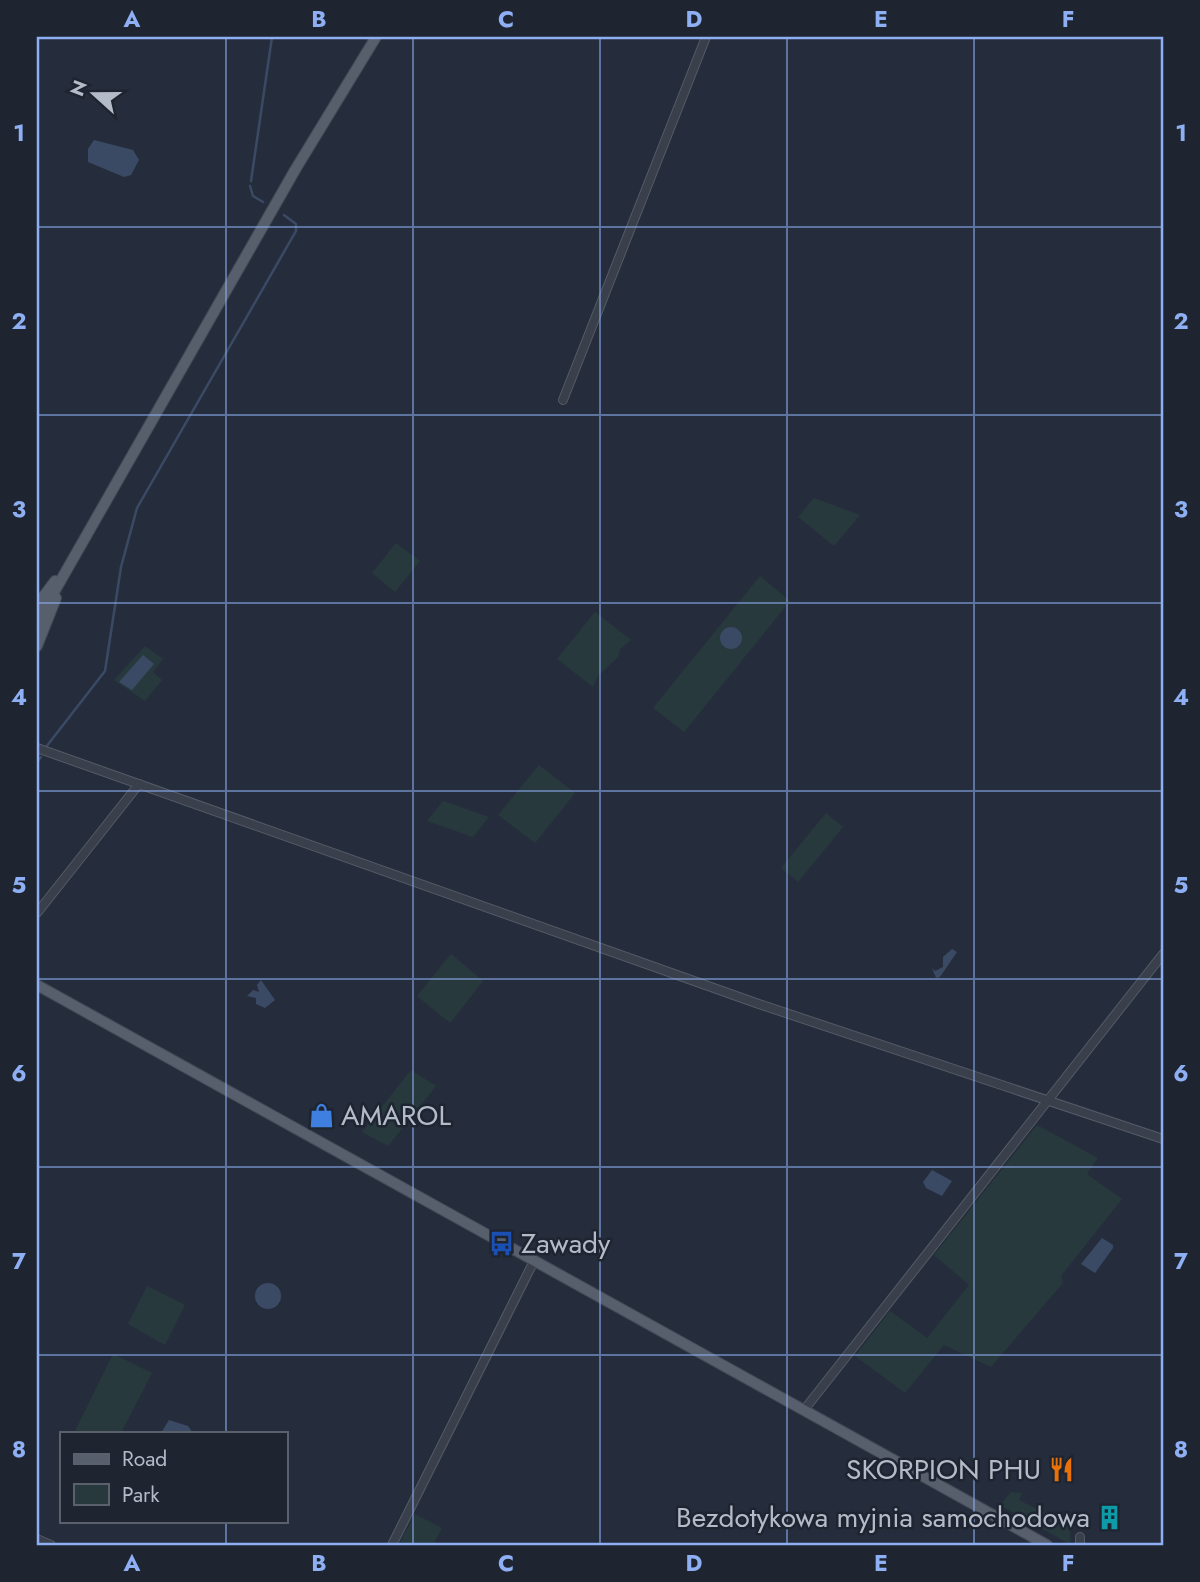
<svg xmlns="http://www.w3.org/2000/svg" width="1200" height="1582" viewBox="0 0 1200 1582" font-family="Jost,sans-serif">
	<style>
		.green { fill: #27393d }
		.water { fill: #3b4a64 }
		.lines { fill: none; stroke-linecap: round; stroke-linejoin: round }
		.stream { stroke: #3b4a64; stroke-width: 2.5 }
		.minor-casing { stroke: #545b67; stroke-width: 10 }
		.major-casing { stroke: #424955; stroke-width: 12 }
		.minor { stroke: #39404c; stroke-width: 8 }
		.major { stroke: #575e6c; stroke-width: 10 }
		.grid { fill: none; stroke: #8eaff3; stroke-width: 2; stroke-opacity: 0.55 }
		.labels { text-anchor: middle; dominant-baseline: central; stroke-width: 5; stroke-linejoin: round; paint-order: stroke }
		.poi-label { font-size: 28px; fill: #b4bbc8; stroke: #1e2531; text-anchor: start }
		.neatline { fill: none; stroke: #8eaff3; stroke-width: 2.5 }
		.grid-label { font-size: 23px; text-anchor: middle; font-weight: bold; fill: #8eaff3 }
	</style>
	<rect width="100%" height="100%" fill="#252d3c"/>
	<g class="green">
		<polygon points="814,498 860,515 834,546 798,517"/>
		<polygon points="396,543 420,561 395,592 372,573"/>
		<polygon points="760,576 790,601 684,732 653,708"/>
		<polygon points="595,612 631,640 620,649 618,657 598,676 593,687 557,659"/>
		<polygon points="145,646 163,659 153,672 162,680 145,701 114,680"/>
		<polygon points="539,765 575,793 535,843 498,815"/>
		<polygon points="443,801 489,817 473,837 427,821"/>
		<polygon points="826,813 843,827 798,882 781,868"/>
		<polygon points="451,954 483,981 450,1023 417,996"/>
		<polygon points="411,1070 436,1086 388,1146 362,1132"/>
		<polygon points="1037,1125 1098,1158 1087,1174 1122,1199 1061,1276 1063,1283 991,1367 944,1345 905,1393 855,1356 890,1311 927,1338 969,1285 934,1255"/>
		<polygon points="147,1286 185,1305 165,1345 128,1324"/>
		<polygon points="113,1354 152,1373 121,1433 74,1433"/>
		<polygon points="1011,1492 1022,1493 1019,1500 1037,1509 1035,1514 1040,1516 1043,1512 1069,1526 1071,1545 1000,1505"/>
		<polygon points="415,1514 442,1528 433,1545 399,1545"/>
	</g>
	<g class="water">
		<polygon points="94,140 133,150 139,160 131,175 124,177 88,162 88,149"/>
		<circle cx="731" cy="638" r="11"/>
		<polygon points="143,655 154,664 132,690 119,682"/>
		<polygon points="952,949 957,952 940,977 936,978 932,968 935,971 943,967 943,957"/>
		<polygon points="261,980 275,1000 265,1008 256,1004 256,998 247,996 253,990 259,992 257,985"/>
		<polygon points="932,1170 952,1181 942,1196 926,1188 923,1182"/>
		<polygon points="1102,1238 1113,1245 1113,1248 1095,1273 1081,1264"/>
		<circle cx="268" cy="1296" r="13"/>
		<polygon points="169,1420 188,1426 193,1433 161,1433"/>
	</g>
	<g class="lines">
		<g class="stream">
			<polyline points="251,181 272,37"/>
			<polyline points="250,186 253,196 263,202"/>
			<polyline points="46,747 105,671 121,567 137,508 296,231 296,224 284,215"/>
			<polyline points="37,762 41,757"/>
		</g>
		<defs>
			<g id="minor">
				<polyline points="563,400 706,37"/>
				<polyline points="37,748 756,1003 1163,1139"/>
				<polyline points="37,913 139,784"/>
				<polyline points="804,1410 1163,954"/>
				<polyline points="1080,1537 1080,1545"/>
				<polyline points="37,1539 51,1545"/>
				<polyline points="392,1545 534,1261"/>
			</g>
			<g id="major">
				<polyline points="37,605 55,581"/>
				<polyline points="37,622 295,170 376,37"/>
				<polyline points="37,646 56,598"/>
				<polyline points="37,985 1047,1545"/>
			</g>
		</defs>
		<use href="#minor" class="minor-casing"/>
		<use href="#major" class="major-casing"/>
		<use href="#minor" class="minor"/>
		<use href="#major" class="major"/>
	</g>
	<path class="grid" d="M226,37v1396M413,37v1508M600,37v1508M787,37v1508M974,37v1508M37,227h1126M37,415h1126M37,603h1126M37,791h1126M37,979h1126M37,1167h1126M37,1355h1126M226,1521v24"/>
	<defs>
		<symbol id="shop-bare" viewBox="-9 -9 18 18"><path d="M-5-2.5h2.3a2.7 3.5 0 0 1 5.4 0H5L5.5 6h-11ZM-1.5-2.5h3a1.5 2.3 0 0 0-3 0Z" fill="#3f7fe0" stroke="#1e2531" stroke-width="2.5" paint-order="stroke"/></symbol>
		<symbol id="bus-bare" viewBox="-9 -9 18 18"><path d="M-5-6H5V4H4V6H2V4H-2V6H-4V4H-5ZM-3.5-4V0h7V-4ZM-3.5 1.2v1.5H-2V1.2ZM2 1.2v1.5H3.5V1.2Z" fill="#1a4fb4" stroke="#1e2531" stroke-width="2.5" paint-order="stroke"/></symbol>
		<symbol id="restaurant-bare" viewBox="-9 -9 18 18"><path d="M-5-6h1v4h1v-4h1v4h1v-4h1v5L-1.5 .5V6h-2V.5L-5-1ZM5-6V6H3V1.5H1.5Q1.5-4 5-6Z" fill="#e8710a" stroke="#1e2531" stroke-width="2.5" paint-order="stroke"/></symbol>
		<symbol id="building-bare" viewBox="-9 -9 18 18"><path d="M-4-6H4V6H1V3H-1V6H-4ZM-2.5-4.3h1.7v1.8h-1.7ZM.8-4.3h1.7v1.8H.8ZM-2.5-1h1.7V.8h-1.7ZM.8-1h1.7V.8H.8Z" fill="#0f9aa8" stroke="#1e2531" stroke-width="2.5" paint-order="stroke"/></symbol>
	</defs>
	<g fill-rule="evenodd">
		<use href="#shop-bare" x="304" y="1098" width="35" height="35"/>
		<use href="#bus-bare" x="484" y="1226" width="35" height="35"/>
		<use href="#restaurant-bare" x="1044" y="1452" width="35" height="35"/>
		<use href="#building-bare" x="1092" y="1500" width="35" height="35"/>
	</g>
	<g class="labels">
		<g class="poi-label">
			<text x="341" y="1115">AMAROL</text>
			<text x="521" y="1243">Zawady</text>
			<text x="1041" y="1469" text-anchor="end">SKORPION PHU</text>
			<text x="1090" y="1517" text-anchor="end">Bezdotykowa myjnia samochodowa</text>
		</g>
	</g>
	<rect width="1200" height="1582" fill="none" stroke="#1e2531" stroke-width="77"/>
	<rect x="60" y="1432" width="228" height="91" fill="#1e2531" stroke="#5a616d" stroke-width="2"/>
	<rect x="74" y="1454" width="35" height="10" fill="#575e6c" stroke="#5a616d" stroke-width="2"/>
	<text x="122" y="1466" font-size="21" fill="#b4bbc8">Road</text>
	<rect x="74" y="1484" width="35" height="21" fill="#27393d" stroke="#5a616d" stroke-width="2"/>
	<text x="122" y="1502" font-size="21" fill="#b4bbc8">Park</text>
	<g transform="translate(94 94) rotate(291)" stroke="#1e2531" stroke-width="5" paint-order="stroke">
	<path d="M0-5L12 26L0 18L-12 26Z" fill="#b4bbc8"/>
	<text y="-10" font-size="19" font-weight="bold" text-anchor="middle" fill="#b4bbc8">N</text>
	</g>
	<rect x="38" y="38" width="1124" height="1506" class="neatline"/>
	<g class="grid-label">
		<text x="132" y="27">A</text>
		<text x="319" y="27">B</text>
		<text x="506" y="27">C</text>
		<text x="694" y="27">D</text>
		<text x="881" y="27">E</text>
		<text x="1068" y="27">F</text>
		<text x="19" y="141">1</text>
		<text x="1181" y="141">1</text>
		<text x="19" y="329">2</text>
		<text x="1181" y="329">2</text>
		<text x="19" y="517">3</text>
		<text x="1181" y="517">3</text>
		<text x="19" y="705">4</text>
		<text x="1181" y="705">4</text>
		<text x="19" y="893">5</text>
		<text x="1181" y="893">5</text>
		<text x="19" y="1081">6</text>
		<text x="1181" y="1081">6</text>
		<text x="19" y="1269">7</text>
		<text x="1181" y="1269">7</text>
		<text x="19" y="1457">8</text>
		<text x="1181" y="1457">8</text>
		<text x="132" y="1571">A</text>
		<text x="319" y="1571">B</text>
		<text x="506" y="1571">C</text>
		<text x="694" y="1571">D</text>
		<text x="881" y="1571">E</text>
		<text x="1068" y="1571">F</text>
	</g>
</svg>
